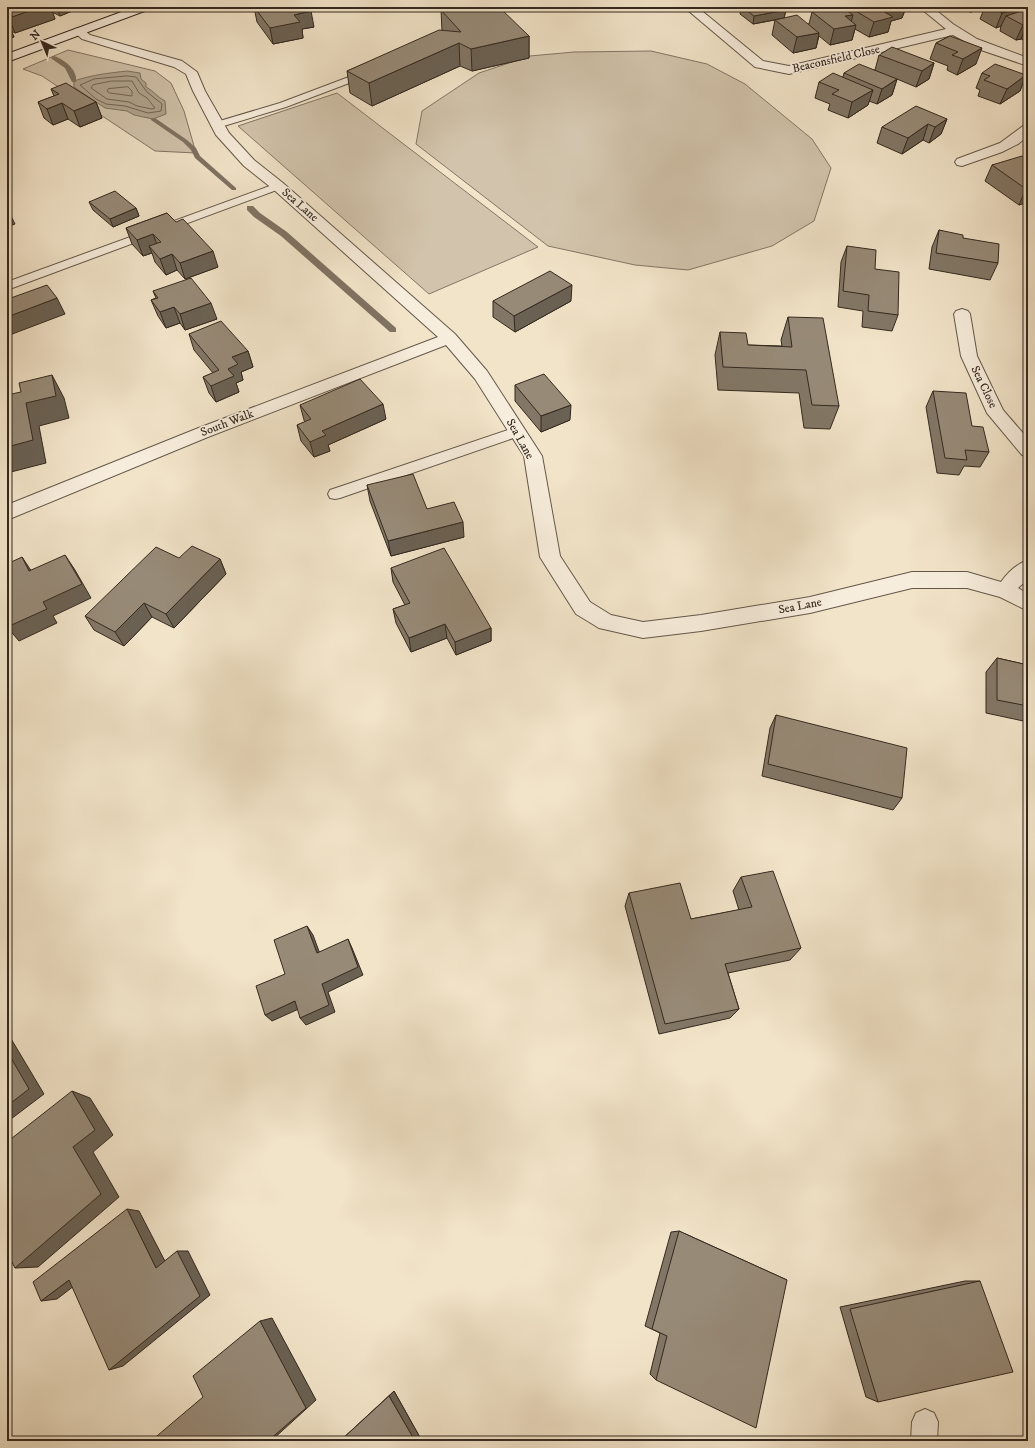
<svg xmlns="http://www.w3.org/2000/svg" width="1035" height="1448" viewBox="0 0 1035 1448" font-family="'IM FELL DW Pica',serif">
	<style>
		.green { fill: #d2c4ac; stroke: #837666 }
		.water { fill: #b1a48f; stroke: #7f7362 }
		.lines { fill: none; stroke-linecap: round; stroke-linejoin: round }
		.shore { stroke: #726657; stroke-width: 1 }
		.stream { fill: #7f7362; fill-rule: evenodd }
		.lane-casing { stroke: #64584a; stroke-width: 2 }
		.street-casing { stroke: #64584a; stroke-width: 2 }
		.secondary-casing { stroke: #34291f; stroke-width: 2 }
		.lane { fill: #f7eddc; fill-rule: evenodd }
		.street { fill: #f7eddc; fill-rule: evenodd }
		.secondary { fill: #f7eddc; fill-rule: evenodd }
		.wall { fill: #827766; stroke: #34291f }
		.shaded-wall { fill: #6a6153; stroke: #34291f }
		.building { fill: #978a77; stroke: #34291f }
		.labels { text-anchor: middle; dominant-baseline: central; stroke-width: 3.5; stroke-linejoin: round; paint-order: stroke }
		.far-street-label { font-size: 12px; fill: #34291f; stroke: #f7eddc }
	</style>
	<rect width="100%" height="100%" fill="#f2e4c9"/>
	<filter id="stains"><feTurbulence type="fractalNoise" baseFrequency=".005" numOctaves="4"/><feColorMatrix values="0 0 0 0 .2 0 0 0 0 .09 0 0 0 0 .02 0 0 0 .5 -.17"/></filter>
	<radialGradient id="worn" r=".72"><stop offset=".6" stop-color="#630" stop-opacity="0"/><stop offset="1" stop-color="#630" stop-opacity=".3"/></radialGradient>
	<g class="green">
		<polygon points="68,50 155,71 171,83 184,111 196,153 155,151 42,76 23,69"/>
		<polygon points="651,51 707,64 745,84 812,139 831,168 814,221 772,246 688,270 635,265 548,246 416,144 422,111 479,73 530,56 574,52"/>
		<polygon points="337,93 538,247 429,294 238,126"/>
	</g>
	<path class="water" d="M127,71l13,2 1,6 5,4v4c8,4 11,10 19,14l1,13 -13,5 -19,-4 -7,-4 -22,-3 -31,-21v-6c17,-6 35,-8 53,-10z"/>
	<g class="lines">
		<g class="shore">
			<polygon points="127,76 136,77 147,92 162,104 161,111 148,113 125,106 106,104 96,99 80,85 94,79"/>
			<polygon points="112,81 132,81 139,93 147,98 155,108 152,109 137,106 129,102 107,99 91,88 93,85"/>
			<polygon points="128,87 132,91 132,96 110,93 107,91 108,89"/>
		</g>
		<g class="stream">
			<path d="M54,56c11,4 24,14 22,26h-4l-7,-14 -13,-9 -1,-1z"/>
			<polygon points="151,118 155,118 187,140 196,148 200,156 236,188 236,190 232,190 195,158 191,150 183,142 151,120"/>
			<polygon points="247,206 253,206 260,213 287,232 396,328 396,332 390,332 281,236 254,217 247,210"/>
		</g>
		<defs>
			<g id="lane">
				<polygon points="370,69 375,72 373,74 286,107 217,128 212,125 213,123 280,103"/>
				<polygon points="278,183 283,186 282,188 7,290 7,282"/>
				<polygon points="517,427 522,429 524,432 522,435 340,498 335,499 330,498 328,494 330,490"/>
				<polygon points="925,1409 934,1413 938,1422 937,1441 911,1441 912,1422 916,1413"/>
			</g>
			<g id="street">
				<polygon points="684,7 697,7 763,61 789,66 946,29 919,7 932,7 953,24 977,39 1028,58 1028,66 981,50 953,35 789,74 755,67"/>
				<path d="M79,28l4,1 7,6 92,26 15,11 8,19 24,42 25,27 29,23 172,151 32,37 55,85 18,100 30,46 21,13 32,7 58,-7 109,-18 102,-25h55l34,10c7,-10 16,-18 27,-22v19l-10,9 10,6v17l-28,-14 -33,-9h-55l-102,25 -109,18 -58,7 -44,-10 -23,-14 -36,-57 -16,-101 -49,-77 -29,-34 -238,92 -201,83v-15l189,-76 242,-92 -165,-148 -29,-23 -28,-31 -23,-44 -7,-17 -12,-7 -92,-28 -9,-8 2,-2z"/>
				<polygon points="1028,125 1028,136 1018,144 1002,152 962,166 957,165 955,162 957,159 1000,143 1023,126"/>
				<polygon points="962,309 968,311 970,314 977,356 1003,410 1028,439 1028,457 1022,455 987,413 961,356 954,314 956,311"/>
			</g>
			<polygon id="secondary" points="135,7 152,7 150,9 7,62 7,54"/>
		</defs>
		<use href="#lane" class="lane-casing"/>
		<use href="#street" class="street-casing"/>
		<use href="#secondary" class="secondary-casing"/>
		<use href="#lane" class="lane"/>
		<use href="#street" class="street"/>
		<use href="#secondary" class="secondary"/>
	</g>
	<g class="wall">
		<polygon points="7,7 82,7 60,16 52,12 55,19 15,33 11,31 14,37 7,39"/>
		<polygon points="254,7 314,27 302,29 303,38 273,44 257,22"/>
		<polygon points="599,7 626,7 615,10 612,7 602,10"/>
		<polygon points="726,7 782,7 786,10 784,18 809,24 812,12 848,11 849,7 906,7 902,18 891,21 888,32 869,37 855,29 852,40 830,45 819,36 816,48 793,53 772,35 775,20 753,24 740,14 741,7 731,10"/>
		<polygon points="963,7 1028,7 1028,42 1021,39 1016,40 1000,31 1001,26 996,28 980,19 984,9 970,12"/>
		<polygon points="441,10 529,36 529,58 472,71 460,66 372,106 350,93 347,71 442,31"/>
		<polygon points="950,36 976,64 957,75 947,70 948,66 930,59 936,43"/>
		<polygon points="879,55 934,63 929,79 916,87 897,79 892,95 877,104 869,101 868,105 848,118 828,110 830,104 815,98 819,82 843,77 844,73 875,70"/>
		<polygon points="982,73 1026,75 1020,91 1000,104 978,96 980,90 976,88"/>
		<polygon points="51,89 96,102 102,118 80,127 68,119 53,125 44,118 38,102 54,96"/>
		<polygon points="947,119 941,134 929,143 923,140 902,154 877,143 882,127"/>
		<polygon points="1028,155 1028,202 1019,205 985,181 992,165 1026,159"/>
		<polygon points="89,202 136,208 139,216 113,227 93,210"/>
		<polygon points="167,213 218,267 185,279 177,270 166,275 155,262 152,253 143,256 132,244 126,228"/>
		<polygon points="939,230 963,238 998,263 990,280 929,269 932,247"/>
		<polygon points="847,246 875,269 898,315 892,331 862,327 863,311 838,307 841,262"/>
		<polygon points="153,291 217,319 185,330 180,323 166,328 158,316 151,300 156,298"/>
		<polygon points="493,301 571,301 515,332 493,317"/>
		<polygon points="788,317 839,406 830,429 804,428 799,393 718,390 715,355 720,332 748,345 782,346 781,340"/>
		<polygon points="189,334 248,351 253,367 241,372 243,380 236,383 239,392 216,402 209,393 203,377 213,373 194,350"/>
		<polygon points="515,385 570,420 541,432 515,401"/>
		<polygon points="933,391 972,426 989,452 980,467 964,466 959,475 937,473 926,407"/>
		<polygon points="300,405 386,419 328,445 330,451 314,457 301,441 297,425 305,422 304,420"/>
		<polygon points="367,485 427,509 464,537 391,556 370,501"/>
		<polygon points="179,558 220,559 226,574 174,628 152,617 124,646 94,630 85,616"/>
		<polygon points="391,568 491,628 491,641 456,655 447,638 411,652 396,623 393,609 405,605 393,582"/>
		<polygon points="997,658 1028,665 1028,722 986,713 986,672"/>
		<polygon points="776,715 902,798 893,810 762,776 770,728"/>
		<polygon points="741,877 801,948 790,960 728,973 739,1009 730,1018 659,1034 625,906 629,893 691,919 739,910 733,891"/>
		<polygon points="679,1231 787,1280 656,1380 650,1374 660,1333 645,1326 671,1232"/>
		<polygon points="965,1281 980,1281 878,1402 866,1397 840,1307"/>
		<polygon points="394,1391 422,1441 340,1441"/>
	</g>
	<g class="shaded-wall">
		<polygon points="40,7 51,7 55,19 15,33 9,18"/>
		<polygon points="56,7 82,7 60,16"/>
		<polygon points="602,7 612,7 602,10"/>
		<polygon points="615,7 626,7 615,10"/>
		<polygon points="731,7 741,7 731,10"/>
		<polygon points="891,7 906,7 902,18 891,21 888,32 869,37 874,22 881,10"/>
		<polygon points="971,7 985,7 984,9 970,12"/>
		<polygon points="1023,7 1028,7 1028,17 1006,16 1001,26 996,28 1002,13"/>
		<polygon points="786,10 784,18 753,24 754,16"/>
		<polygon points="311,11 314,27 302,29 303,38 273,44 270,28 294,15"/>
		<polygon points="853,15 850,26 856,25 852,40 830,45 834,29 845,16"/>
		<polygon points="7,21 14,37 7,39"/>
		<polygon points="1027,23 1021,39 1016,40 1023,25"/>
		<polygon points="819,33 816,48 793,53 797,37"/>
		<polygon points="529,36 529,58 472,71 471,49"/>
		<polygon points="459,43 460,66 372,106 369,83"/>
		<polygon points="982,48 976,64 957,75 963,59"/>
		<polygon points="934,63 929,79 916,87 922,71"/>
		<polygon points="1026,75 1020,91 1000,104 1007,89"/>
		<polygon points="897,79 892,95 877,104 882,89"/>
		<polygon points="873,90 868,105 848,118 852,102"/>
		<polygon points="96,102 102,118 80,127 74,111"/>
		<polygon points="62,103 68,119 53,125 47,109"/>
		<polygon points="947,119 941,134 929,143 935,127"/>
		<polygon points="928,124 923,140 902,154 908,138"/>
		<polygon points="1028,180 1028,202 1019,205 1026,189"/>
		<polygon points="7,208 15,224 7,227"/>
		<polygon points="136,208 139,216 113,227 110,219"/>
		<polygon points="153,234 159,250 149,246 152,253 143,256 137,240"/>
		<polygon points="213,251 218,267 185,279 180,263"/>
		<polygon points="172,254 177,270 166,275 160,259"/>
		<polygon points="572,285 571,301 515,332 514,316"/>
		<polygon points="57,298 65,314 7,336 7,317"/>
		<polygon points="211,303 217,319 185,330 180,314"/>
		<polygon points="174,307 180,323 166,328 160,312"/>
		<polygon points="248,351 253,367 241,372 243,380 236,383 239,392 216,402 211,386 228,369 232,357"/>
		<polygon points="52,375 64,398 69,418 39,426 46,463 7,473 7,447 26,403"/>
		<polygon points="383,404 386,419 328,445 330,451 314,457 310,442 322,431"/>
		<polygon points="571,405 570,420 541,432 541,416"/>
		<polygon points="463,522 464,537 391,556 388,541"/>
		<polygon points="65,555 75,570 91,598 53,616 57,623 19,641 7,627 43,602"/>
		<polygon points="22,557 32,572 29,571"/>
		<polygon points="220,559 226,574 174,628 166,614"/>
		<polygon points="144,603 152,617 124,646 115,632"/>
		<polygon points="445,624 447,638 411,652 409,638"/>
		<polygon points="491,628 491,641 456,655 455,642"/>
		<polygon points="307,926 313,935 323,962 317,953"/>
		<polygon points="348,939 352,948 363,975 328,992 335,1012 306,1025 300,1018 322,984"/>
		<polygon points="295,1001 301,1008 272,1021 265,1015"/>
		<polygon points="7,1032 44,1094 7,1122"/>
		<polygon points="72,1091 90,1098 113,1135 93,1152 119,1197 38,1267 15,1268 73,1147"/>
		<polygon points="127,1209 139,1211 168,1267 156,1268"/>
		<polygon points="177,1251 188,1251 210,1295 123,1366 109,1370"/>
		<polygon points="83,1279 57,1299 41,1301 69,1280"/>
		<polygon points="272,1318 316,1400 271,1441 268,1441 260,1321"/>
		<polygon points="394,1391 422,1441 415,1441 389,1396"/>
	</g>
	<g class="building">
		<polygon points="7,7 40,7 9,18 7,17"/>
		<polygon points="254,7 308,7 311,11 294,15 300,22 270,28"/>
		<polygon points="456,7 499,7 529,36 471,49 459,43 369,83 347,71 439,30 461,32 441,10"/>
		<polygon points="742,7 782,7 786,10 754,16"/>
		<polygon points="838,7 842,7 853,15 845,16 856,25 834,29 812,12"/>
		<polygon points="849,7 891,7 881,10 893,17 874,22"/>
		<polygon points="992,7 1023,7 1002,13"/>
		<polygon points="1028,9 1028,24 1027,23 1023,25 1006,16"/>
		<polygon points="797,15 819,33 797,37 775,20"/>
		<polygon points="950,36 982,48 963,59 952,55 958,52 936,43"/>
		<polygon points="892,47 934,63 922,71 879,55"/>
		<polygon points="859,64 897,79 882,89 844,73"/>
		<polygon points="995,64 1026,75 1007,89 984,80 990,76 982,73"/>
		<polygon points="833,73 873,90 852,102 832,94 839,90 819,82"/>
		<polygon points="66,83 96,102 74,111 62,103 47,109 38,102 59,94 51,89"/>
		<polygon points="916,106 947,119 935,127 928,124 908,138 882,127"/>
		<polygon points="1022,156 1028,160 1028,188 1026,189 992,165"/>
		<polygon points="115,191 136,208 110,219 89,202"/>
		<polygon points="167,213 176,222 183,219 213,251 180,263 172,254 160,259 149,246 161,242 153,234 137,240 126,228"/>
		<polygon points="939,230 963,235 963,238 999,244 998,263 936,253"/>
		<polygon points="847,246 876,250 875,269 899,272 898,315 868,311 869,295 843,291"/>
		<polygon points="550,271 572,285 514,316 493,301"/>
		<polygon points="191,278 211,303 180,314 174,307 160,312 151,300 158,298 153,291"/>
		<polygon points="47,285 57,298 7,317 7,297 8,299"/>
		<polygon points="788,317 823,318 839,406 812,405 806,370 723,367 720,332 746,333 748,345 792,347"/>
		<polygon points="221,321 248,351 232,357 238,364 228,369 234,376 211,386 203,377 219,370 189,334"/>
		<polygon points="544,374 571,405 541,416 515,385"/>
		<polygon points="52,375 56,396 26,403 33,440 7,447 7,395 21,392 19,383"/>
		<polygon points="360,379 383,404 322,431 326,435 310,442 297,425 311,419 300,405"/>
		<polygon points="933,391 966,393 972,426 983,427 989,452 965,450 967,460 945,458"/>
		<polygon points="413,474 427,509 454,502 463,522 388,541 367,485"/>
		<polygon points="192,546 220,559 166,614 144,603 115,632 85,616 156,547 179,558"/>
		<polygon points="444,548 491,628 455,642 445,624 409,638 393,609 410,603 391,568"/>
		<polygon points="65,555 82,584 43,602 47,609 7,627 7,564 22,557 29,571"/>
		<polygon points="997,658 1028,665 1028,706 997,700"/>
		<polygon points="776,715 907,748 902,798 768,764"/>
		<polygon points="773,871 801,948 725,964 739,1009 665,1024 629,893 680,883 691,919 752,907 741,877"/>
		<polygon points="307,926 317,953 348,939 358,967 322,984 329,1005 300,1018 295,1001 265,1015 256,986 285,974 274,940"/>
		<polygon points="7,1051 29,1089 7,1106"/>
		<polygon points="72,1091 95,1130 73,1147 101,1194 15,1268 7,1253 7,1142"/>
		<polygon points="127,1209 156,1268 177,1251 200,1296 109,1370 69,1280 41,1301 33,1282"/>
		<polygon points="679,1231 787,1280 756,1428 656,1380 667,1336 652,1329"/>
		<polygon points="980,1281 1013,1372 878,1402 850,1309"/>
		<polygon points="260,1321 306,1408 268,1441 151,1441 203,1397 193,1376"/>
		<polygon points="389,1396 415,1441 340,1441"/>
	</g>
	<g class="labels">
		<g class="far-street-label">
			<text transform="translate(836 59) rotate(-13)">Beaconsfield Close</text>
			<text transform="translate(300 205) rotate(41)">Sea Lane</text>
			<text transform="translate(984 387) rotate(64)">Sea Close</text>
			<text transform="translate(227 423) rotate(-21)">South Walk</text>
			<text transform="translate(520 439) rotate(61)">Sea Lane</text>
			<text transform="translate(800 606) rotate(-11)">Sea Lane</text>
		</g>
	</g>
	<rect width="1035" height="1448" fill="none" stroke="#f2e4c9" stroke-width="24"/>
	<rect x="8" y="8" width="1019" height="1432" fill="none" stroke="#34291f" stroke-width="2"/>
	<rect x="12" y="12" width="1011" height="1424" fill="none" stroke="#34291f"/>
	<g transform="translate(42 42) rotate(316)" stroke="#f7eddc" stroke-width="3" paint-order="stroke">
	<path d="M0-3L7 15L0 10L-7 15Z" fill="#34291f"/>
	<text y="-6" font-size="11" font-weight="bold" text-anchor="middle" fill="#34291f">N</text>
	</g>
	<rect width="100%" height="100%" filter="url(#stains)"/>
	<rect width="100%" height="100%" fill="url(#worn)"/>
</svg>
